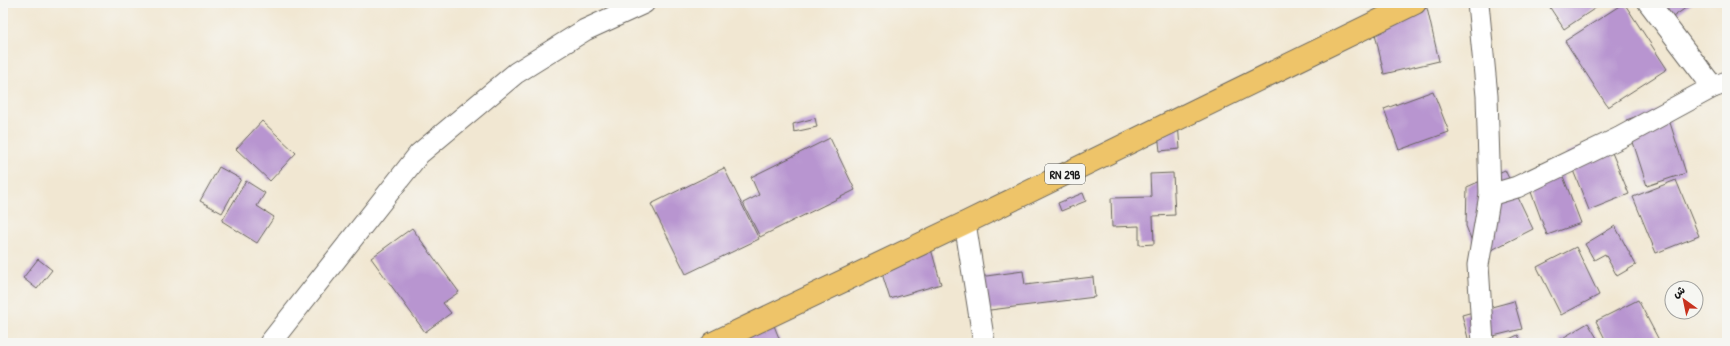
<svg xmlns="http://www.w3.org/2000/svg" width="1730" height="346" viewBox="0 0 1730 346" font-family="'Patrick Hand','Playpen Sans Arabic',sans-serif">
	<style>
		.building { fill: #b895d0 }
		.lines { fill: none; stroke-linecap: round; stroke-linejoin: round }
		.minor-casing { stroke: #67635c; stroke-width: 23 }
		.primary-casing { stroke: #67635c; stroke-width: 24 }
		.minor { stroke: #fff; stroke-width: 21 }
		.primary { stroke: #eec469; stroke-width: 22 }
		.labels { text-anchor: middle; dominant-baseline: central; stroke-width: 3; stroke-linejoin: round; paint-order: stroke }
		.shield { fill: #f6f6f2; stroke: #5d5d5c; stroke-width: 1 }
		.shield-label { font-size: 12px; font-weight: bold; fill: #1c1c1c }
	</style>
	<rect width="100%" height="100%" fill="#f6f6f2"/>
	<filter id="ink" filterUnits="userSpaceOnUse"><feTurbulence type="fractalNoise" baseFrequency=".025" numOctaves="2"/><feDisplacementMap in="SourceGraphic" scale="8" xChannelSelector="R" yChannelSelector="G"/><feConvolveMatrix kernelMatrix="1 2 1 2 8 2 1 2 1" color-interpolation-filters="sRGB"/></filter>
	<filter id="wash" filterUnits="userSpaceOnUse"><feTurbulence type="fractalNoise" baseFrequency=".012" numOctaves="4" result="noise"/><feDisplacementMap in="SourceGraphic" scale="16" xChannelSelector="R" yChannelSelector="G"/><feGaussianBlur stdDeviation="0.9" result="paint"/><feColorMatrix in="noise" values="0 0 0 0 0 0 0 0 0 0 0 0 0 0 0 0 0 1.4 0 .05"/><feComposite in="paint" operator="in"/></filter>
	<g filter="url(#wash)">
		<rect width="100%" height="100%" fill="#f1e7d2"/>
		<g id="blocks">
			<g class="building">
				<polygon points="1547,3 1603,3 1564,29"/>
				<polygon points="1624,3 1667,69 1608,107 1565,41"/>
				<polygon points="1654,3 1693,3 1667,21"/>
				<polygon points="1427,8 1439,61 1384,74 1372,20"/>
				<polygon points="1433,91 1449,132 1399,150 1384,109"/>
				<polygon points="1665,107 1686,173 1647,186 1626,120"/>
				<polygon points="815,118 817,127 794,132 793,124"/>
				<polygon points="262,121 296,153 270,181 236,149"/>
				<polygon points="1178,123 1180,149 1160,151 1157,125"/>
				<polygon points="830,138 855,190 760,237 743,203 759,195 751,177"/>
				<polygon points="1606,138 1629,194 1589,210 1566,153"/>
				<polygon points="219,167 241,179 222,213 200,201"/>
				<polygon points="724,168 759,239 686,274 651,204"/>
				<polygon points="1505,170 1533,229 1478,257 1466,226 1467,187"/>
				<polygon points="1561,171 1581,223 1547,235 1528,184"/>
				<polygon points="1173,173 1175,215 1153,216 1154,244 1139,245 1139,226 1112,227 1111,198 1151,197 1150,174"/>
				<polygon points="1676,180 1699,236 1656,253 1633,197"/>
				<polygon points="246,181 265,193 257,206 274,217 257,243 222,221"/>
				<polygon points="1083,193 1086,201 1061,211 1058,203"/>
				<polygon points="1615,226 1636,265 1617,276 1605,254 1594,260 1585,244"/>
				<polygon points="412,228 459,292 443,303 451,313 425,332 371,258"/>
				<polygon points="1576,247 1599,295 1561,315 1537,267"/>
				<polygon points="931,249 941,284 890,299 879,264"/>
				<polygon points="38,259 52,270 37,289 23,278"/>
				<polygon points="1023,271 1025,285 1093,277 1095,297 982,311 979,277"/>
				<polygon points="1638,300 1660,342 1607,343 1596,321"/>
				<polygon points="1514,301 1522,329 1469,342 1462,315"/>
				<polygon points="771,318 781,343 707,343"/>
				<polygon points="1588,323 1600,343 1561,343 1559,340"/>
				<polygon points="1518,335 1522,343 1500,343"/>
			</g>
		</g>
	</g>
	<g filter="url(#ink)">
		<use href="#blocks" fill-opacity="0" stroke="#67635c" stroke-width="1"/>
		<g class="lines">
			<defs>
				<g id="minor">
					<polyline points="1478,3 1487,96 1490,195 1478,265 1483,343"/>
					<polyline points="1649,3 1713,87"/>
					<polyline points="1490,195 1517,187 1619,138 1713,87 1727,82"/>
					<polyline points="965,223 984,343"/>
					<polyline points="270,343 419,154 516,73 585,30 644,3"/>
				</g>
				<polyline id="primary" points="713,343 965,223 1415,3"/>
			</defs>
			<use href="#minor" class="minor-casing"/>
			<use href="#primary" class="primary-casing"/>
			<use href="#minor" class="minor"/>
			<use href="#primary" class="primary"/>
		</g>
	</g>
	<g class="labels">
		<rect class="shield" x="1045" y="164" width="40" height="20" rx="3"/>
		<g class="shield-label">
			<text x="1065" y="174">RN 29B</text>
		</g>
	</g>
	<rect width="1730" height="346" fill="none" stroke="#f6f6f2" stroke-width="16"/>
	<g transform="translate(1684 300) rotate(327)"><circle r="19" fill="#f6f6f2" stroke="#9f9f9c"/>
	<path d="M0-3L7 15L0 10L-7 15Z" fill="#c8321e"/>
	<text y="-6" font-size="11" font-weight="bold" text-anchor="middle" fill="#1c1c1c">ش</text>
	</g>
</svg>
